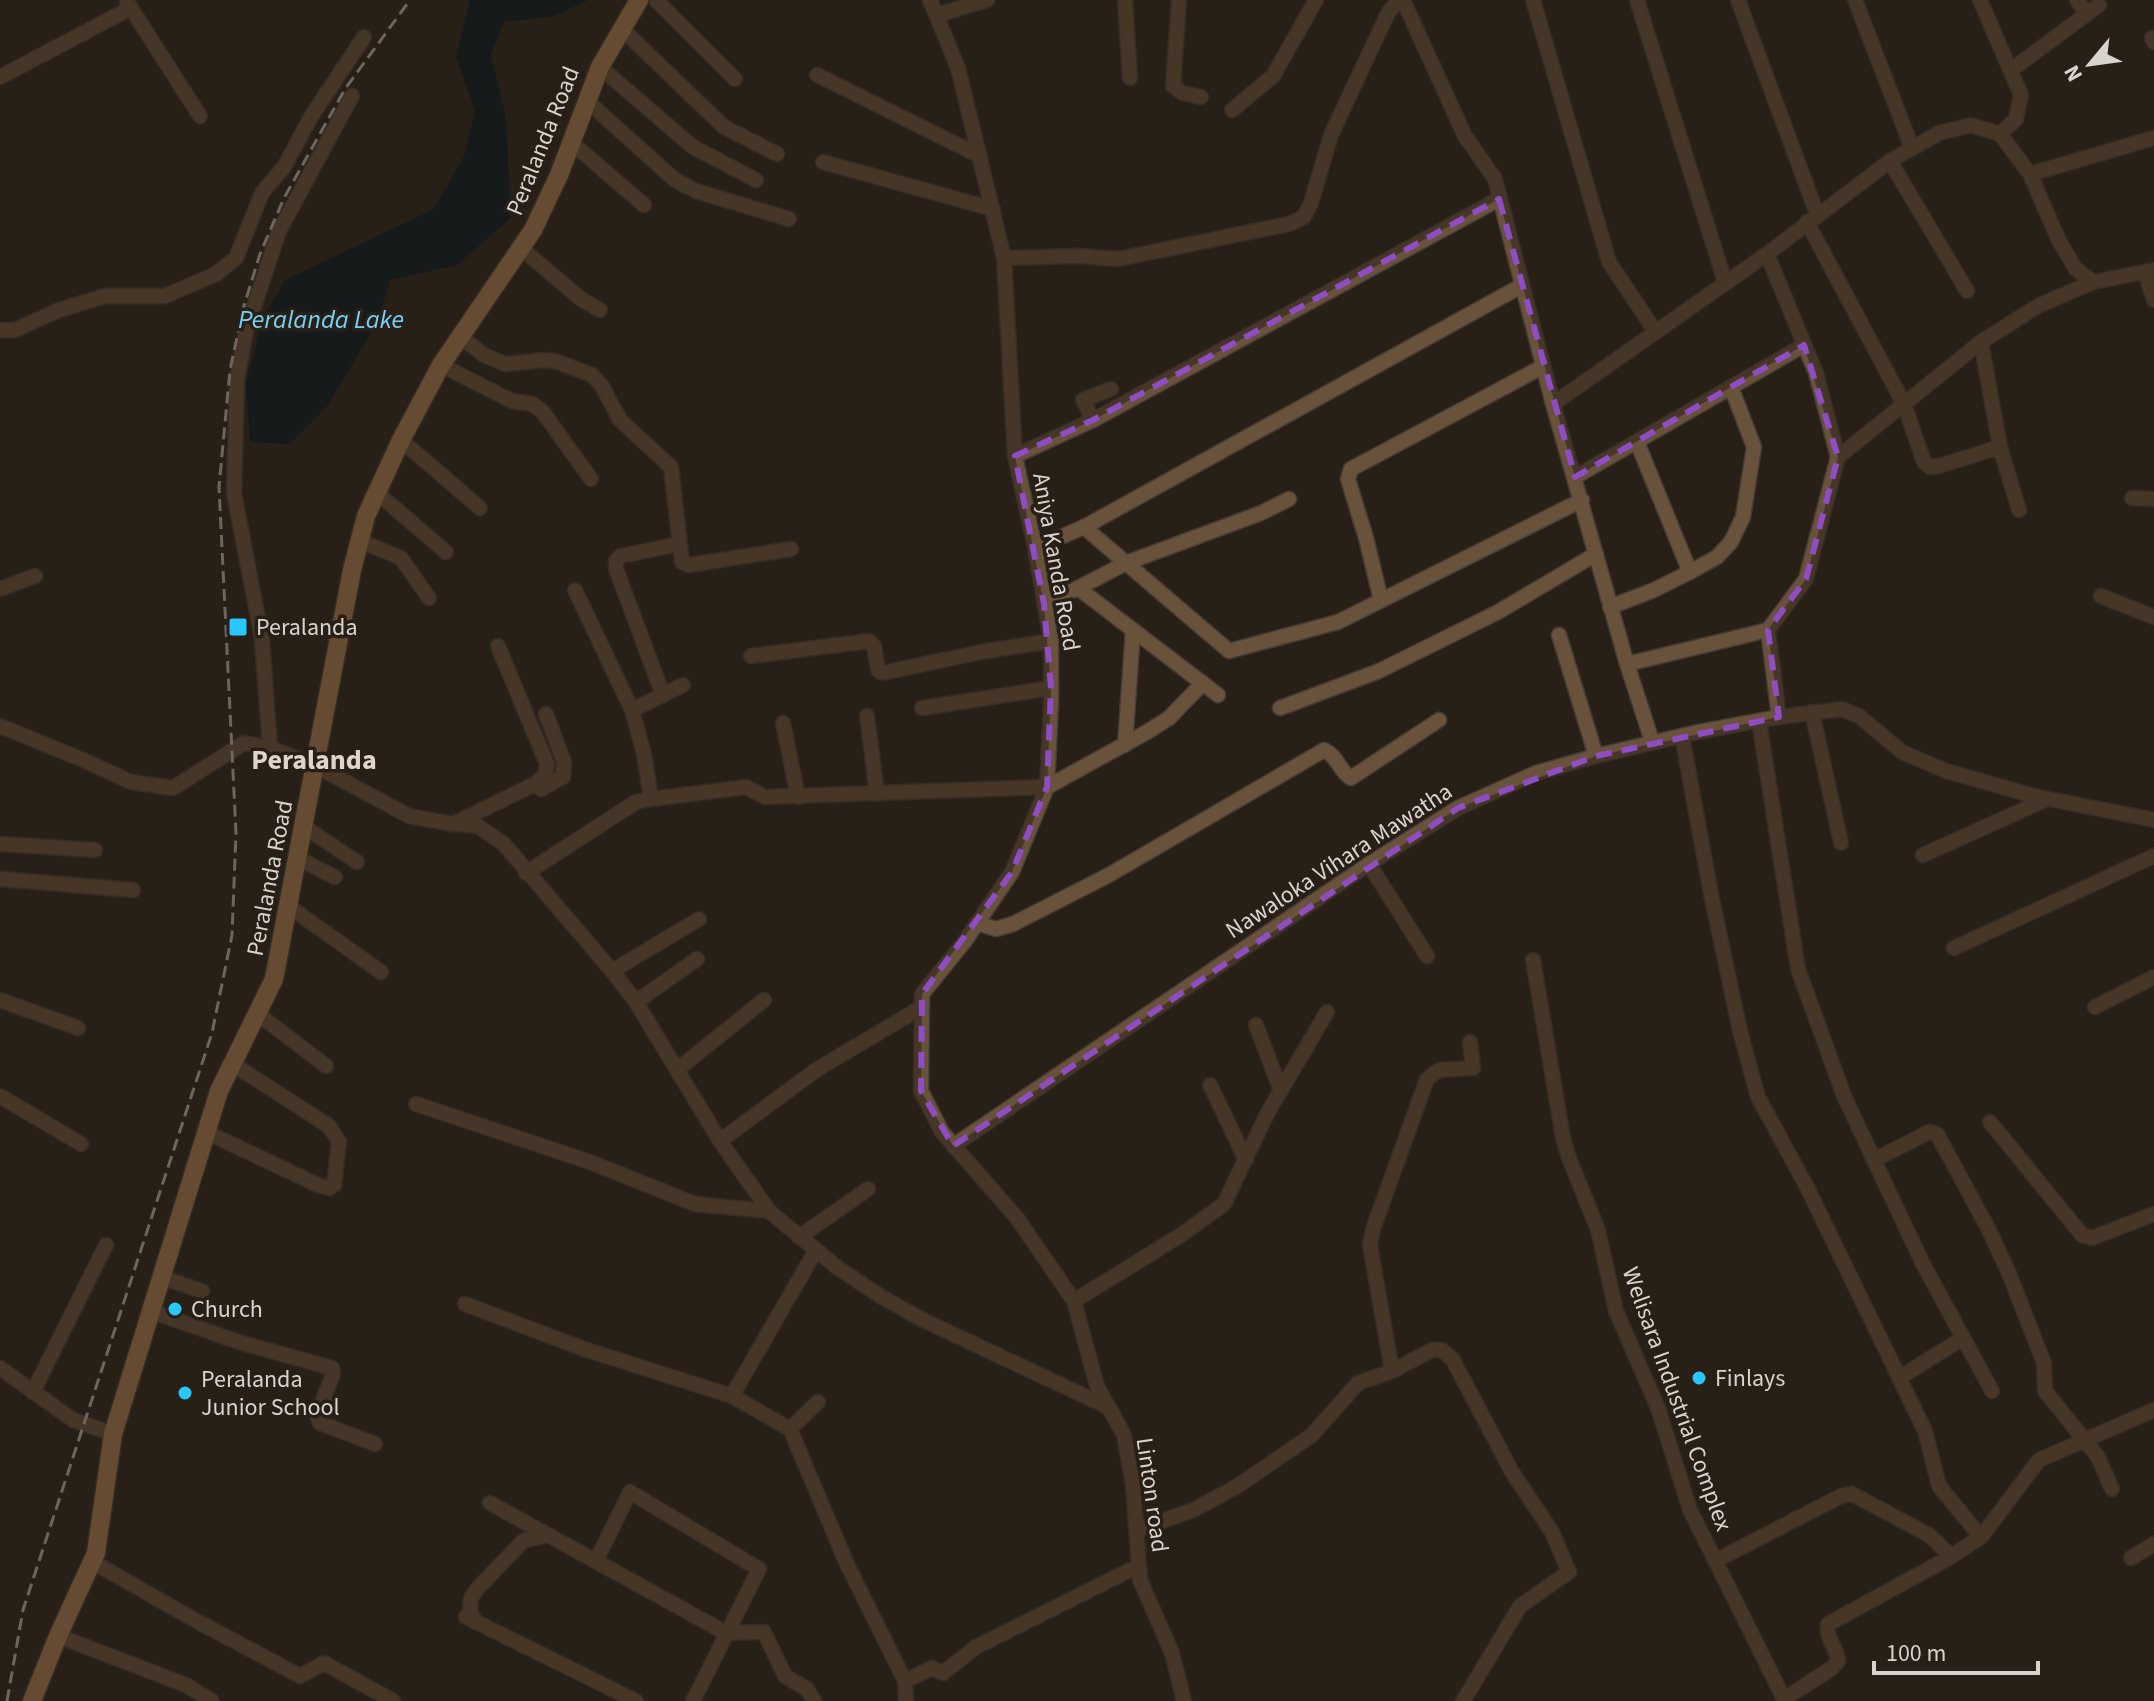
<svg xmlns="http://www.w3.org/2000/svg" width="2154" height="1701" viewBox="0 0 2154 1701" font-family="'Source Sans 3',sans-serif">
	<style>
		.water { fill: #001621 }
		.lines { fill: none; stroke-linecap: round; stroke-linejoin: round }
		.minor-casing { stroke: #443c34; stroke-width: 17 }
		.major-casing { stroke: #443c34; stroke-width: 21 }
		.minor { stroke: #68523b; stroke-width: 14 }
		.major { stroke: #b08252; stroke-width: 18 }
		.rail { stroke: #c0bab4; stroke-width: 3; stroke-dasharray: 12 6; stroke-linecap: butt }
		.marked { fill: none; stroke: #8e4dc2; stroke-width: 6; stroke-dasharray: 16 10; stroke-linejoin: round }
		.poi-dot { fill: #28c8ff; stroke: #281f17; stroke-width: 3 }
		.labels { text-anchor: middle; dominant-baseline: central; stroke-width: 7; stroke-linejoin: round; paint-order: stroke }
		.street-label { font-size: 24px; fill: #d9d3ce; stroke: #281f17 }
		.poi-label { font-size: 24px; fill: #d9d3ce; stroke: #281f17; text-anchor: start }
		.water-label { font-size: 26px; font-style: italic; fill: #74d2fa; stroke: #281f17 }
		.quarter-label { font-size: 28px; font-weight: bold; fill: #e0d5c9; stroke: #281f17 }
	</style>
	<rect width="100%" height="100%" fill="#281f17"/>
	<polygon class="water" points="470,0 588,0 555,16 504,22 491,54 506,118 511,217 458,265 390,280 378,321 327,406 290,444 250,442 246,383 262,320 285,280 434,209 464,156 475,111 456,56"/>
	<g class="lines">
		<defs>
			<g id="minor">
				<polyline points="656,0 735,79"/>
				<polyline points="930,0 958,68 1004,258 1015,456 1035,548 1051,641 1051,703 1047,787 1012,872 965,941 922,994 921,1091 942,1132 1017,1218 1074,1301 1097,1386 1124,1435 1133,1485 1140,1580 1172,1653 1184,1701"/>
				<polyline points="1125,0 1130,78"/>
				<polyline points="1179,0 1173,86 1183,93 1201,97"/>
				<polyline points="1403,0 1465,136 1495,179 1553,404"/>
				<polyline points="1533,0 1609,262 1655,331"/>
				<polyline points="1637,0 1725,282"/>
				<polyline points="1738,0 1817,214"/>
				<polyline points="1855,0 1912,148"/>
				<polyline points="1980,0 2021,95 2016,119 2000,134"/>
				<polyline points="2077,0 2086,14"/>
				<polyline points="127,2 200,116"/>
				<polyline points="937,15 987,0"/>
				<polyline points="621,28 724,127 777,154"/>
				<polyline points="2152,38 2154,42"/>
				<polyline points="600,67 693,147 756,180"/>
				<polyline points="2011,70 2099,5"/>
				<polyline points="817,75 980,156"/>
				<polyline points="0,77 131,8"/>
				<polyline points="586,100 675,180 696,191 789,219"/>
				<polyline points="1232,110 1273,76 1316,0"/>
				<polyline points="572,143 644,205"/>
				<polyline points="1890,161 1967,291"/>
				<polyline points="823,162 993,209"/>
				<polyline points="2030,174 2154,138"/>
				<polyline points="1807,222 1904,404 1924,462 1930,467 1939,466 2000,447"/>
				<polyline points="522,249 581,299 600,310"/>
				<polyline points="1767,254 1816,373 1838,457"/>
				<polyline points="1004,258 1079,256 1118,259 1289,224 1304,217 1311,203 1331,135 1388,13 1399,0"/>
				<polyline points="2145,272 2154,300"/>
				<polyline points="0,330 15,330 59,310 105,296 165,296 216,274 236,258 262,193 284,167 312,115 364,37"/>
				<polyline points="461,337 484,355 505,364 545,360 558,362 592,375 602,386 620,420 671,467 682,562 689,565 791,549"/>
				<polyline points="1981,342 2000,447 2019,510"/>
				<polyline points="441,365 512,401 532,404 542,411 591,479"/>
				<polyline points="1093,420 1083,400 1111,389"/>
				<polyline points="401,440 480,508"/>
				<polyline points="1637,442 1690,572"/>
				<polyline points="1015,456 1093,420 1499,199"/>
				<polyline points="1575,477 1804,345"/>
				<polyline points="376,492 446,552"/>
				<polyline points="2132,498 2154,499"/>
				<polyline points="1084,527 1229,651 1338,622 1582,500"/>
				<polyline points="358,540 401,558 429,598"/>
				<polyline points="1035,548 1084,527 1521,286"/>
				<polyline points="1078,588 1126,563 1261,513 1289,499"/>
				<polyline points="0,589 35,576"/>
				<polyline points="575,590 632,710 644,754 651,799"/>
				<polyline points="2101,596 2154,617"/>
				<polyline points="1381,600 1366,538 1348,479 1351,469 1542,367"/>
				<polyline points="1044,604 1078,588 1218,695"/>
				<polyline points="1610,607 1654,590 1690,572 1717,557 1731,542 1743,517 1754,447 1731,387"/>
				<polyline points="1559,635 1596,756"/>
				<polyline points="751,656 869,641 874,646 878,670 882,673 981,652 1051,641"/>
				<polyline points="1627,664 1768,630"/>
				<polyline points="663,695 683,685"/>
				<polyline points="922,708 1051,688"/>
				<polyline points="1280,708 1379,671 1498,612 1596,554"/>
				<polyline points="632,710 663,695 616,569 616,561 621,556 679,544"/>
				<polyline points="1812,712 1841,843"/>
				<polyline points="867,716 877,794"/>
				<polyline points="1779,717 1768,630 1806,579 1838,457 1981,342 2038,306 2093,282 2154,270"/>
				<polyline points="1759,721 1798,969 1844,1096 1922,1262 1992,1391"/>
				<polyline points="783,723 798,797"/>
				<polyline points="0,726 81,759 131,782 173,788 244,743 270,748 316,766 409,816 453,824 478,826 504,844 612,971 636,1002 720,1141 769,1211 838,1268 880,1296 923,1320 1108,1407"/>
				<polyline points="1682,736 1712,899 1740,1031 1758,1097 1807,1187 1925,1431 1939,1486 1981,1537"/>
				<polyline points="1652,741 1627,664 1553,404 1767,254 1890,161 1939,133 1971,125 2000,134 2030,174 2059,241 2076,269 2093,282"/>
				<polyline points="1125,745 1133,630"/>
				<polyline points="270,748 262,639 234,493 237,379 246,331 279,231 352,96"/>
				<polyline points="535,785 541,789 563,777 564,762 546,714"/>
				<polyline points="453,824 535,784 545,775 547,764 498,646"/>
				<polyline points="303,826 357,862"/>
				<polyline points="0,844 95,850"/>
				<polyline points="1923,855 2047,799"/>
				<polyline points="297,858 335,877"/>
				<polyline points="1369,864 1427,956"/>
				<polyline points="526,873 636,802 651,799 746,787 765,797 1047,787 1147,732 1169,718 1203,683"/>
				<polyline points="0,879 133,890"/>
				<polyline points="288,906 381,972"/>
				<path d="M977,923l19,6 17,-5 96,-49 215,-125c14,6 15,21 27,28l88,-58"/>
				<polyline points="1954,948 2154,856"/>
				<polyline points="1533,960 1563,1138 1569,1158 1598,1230 1616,1311 1658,1408 1690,1510 1785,1701"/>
				<polyline points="612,971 699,919"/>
				<polyline points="0,1000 78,1028"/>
				<polyline points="636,1002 697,959"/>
				<polyline points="2095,1007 2154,977"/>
				<polyline points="258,1014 326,1066"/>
				<polyline points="1256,1025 1281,1091"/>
				<polyline points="678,1069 764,1000"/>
				<polyline points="1210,1085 1246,1160"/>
				<polyline points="0,1096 81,1144"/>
				<polyline points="416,1104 590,1162 695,1204 769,1211"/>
				<polyline points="1990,1122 2082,1235 2092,1238 2154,1214"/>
				<polyline points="206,1132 320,1186 329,1188 334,1185 339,1142 329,1126 231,1063"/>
				<polyline points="720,1141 816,1070 922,1007"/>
				<polyline points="953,1146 1369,864 1458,808 1536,773 1596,756 1698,732 1779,717 1842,709 1859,716 1902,752 1946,771 2034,796 2154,820"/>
				<polyline points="1874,1160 1929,1132 1937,1134 1989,1230 2008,1271 2044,1363 2045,1391 2098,1457 2112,1489"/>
				<polyline points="799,1237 868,1189"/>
				<polyline points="161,1277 202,1291"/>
				<polyline points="1074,1301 1181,1235 1224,1204 1267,1114 1327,1012"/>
				<polyline points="465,1304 584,1349 732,1396 790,1429 847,1564 905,1681 906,1701"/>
				<polyline points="150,1311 242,1343 332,1368 333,1374 317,1416 320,1423 375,1444"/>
				<polyline points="0,1368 73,1420 113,1434"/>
				<polyline points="1392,1371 1370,1245 1373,1229 1427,1079 1439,1070 1473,1068 1470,1042"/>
				<polyline points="1899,1378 1963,1338"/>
				<polyline points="33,1392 106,1245"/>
				<polyline points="732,1396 816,1250"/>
				<polyline points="790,1429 818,1402"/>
				<polyline points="490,1503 726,1633 764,1632 785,1676 807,1689 814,1701"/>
				<polyline points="1137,1530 1193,1510 1236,1487 1312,1435 1358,1383 1392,1371 1432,1350 1442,1350 1453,1360 1512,1472 1552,1532 1569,1572 1520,1606 1463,1701"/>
				<polyline points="2131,1558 2154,1544"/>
				<polyline points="596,1561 630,1492 759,1569 693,1701"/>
				<polyline points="1715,1561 1841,1496 1852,1494 1929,1535 1951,1556"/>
				<polyline points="93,1562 193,1619 300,1676 324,1663 393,1701"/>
				<polyline points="466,1617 636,1701"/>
				<polyline points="475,1622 470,1610 471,1598 478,1588 523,1541 548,1535"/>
				<polyline points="58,1636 186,1685 212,1701"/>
				<polyline points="905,1681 932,1668 943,1673 976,1647 1130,1570 1140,1570"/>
				<path d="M1784,1699l48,-31 6,-7c-1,-14 -13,-23 -10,-37l119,-65 34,-22 58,-77 115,-50"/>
			</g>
			<polyline id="major" points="32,1701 58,1636 96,1553 113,1434 219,1091 274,979 352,570 366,516 401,440 441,365 533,230 559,175 600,67 639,0"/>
		</defs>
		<use href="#minor" class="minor-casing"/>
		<use href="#major" class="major-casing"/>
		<use href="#minor" class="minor"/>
		<use href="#major" class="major"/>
		<polyline class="rail" points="7,1701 23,1610 212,1033 232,935 236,833 219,487 230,370 243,309 260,254 284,198 345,89 410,0"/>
	</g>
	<path d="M0 0H2154V1701H0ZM1499,199l76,278 229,-132 34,112 -32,122 -38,51 11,87 -183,39 -138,52 -505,338 -32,-55 1,-97 90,-122 35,-85 4,-99 -7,-84 -29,-148 78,-36z" fill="#281f17" fill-opacity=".55" fill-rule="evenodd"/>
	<path class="marked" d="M1499,199l76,278 229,-132 34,112 -32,122 -38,51 11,87 -183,39 -138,52 -505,338 -32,-55 1,-97 90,-122 35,-85 4,-99 -7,-84 -29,-148 78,-36z"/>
	<g class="poi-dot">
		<rect x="228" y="617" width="20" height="20" rx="4"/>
		<circle cx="175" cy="1309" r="8"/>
		<circle cx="1699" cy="1378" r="8"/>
		<circle cx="185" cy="1393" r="8"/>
	</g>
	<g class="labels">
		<g class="street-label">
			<text transform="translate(543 141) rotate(-68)">Peralanda Road</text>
			<text transform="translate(1056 562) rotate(80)">Aniya Kanda Road</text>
			<text transform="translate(1339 861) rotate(-33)">Nawaloka Vihara Mawatha</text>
			<text transform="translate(270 878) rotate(-79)">Peralanda Road</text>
			<text transform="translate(1677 1399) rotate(70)">Welisara Industrial Complex</text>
			<text transform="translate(1152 1495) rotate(82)">Linton road</text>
		</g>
		<g class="poi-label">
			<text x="256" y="627">Peralanda</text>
			<text x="191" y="1309">Church</text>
			<text x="1715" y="1378">Finlays</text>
			<text x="201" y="1379">Peralanda<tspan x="201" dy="28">Junior School</tspan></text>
		</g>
		<g class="water-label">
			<text x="321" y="319">Peralanda Lake</text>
		</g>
		<g class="quarter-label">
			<text x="314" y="760">Peralanda</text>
		</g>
	</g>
	<g transform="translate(2090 64) rotate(241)" stroke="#281f17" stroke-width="6" paint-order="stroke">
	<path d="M0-6L14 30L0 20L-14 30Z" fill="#d9d3ce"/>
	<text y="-12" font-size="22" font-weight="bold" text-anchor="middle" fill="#d9d3ce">N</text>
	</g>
	<path d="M1874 1661v12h164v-12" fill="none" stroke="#d9d3ce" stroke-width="4"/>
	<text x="1886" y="1661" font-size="24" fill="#d9d3ce" stroke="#281f17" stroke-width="6" paint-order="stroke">100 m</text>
</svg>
